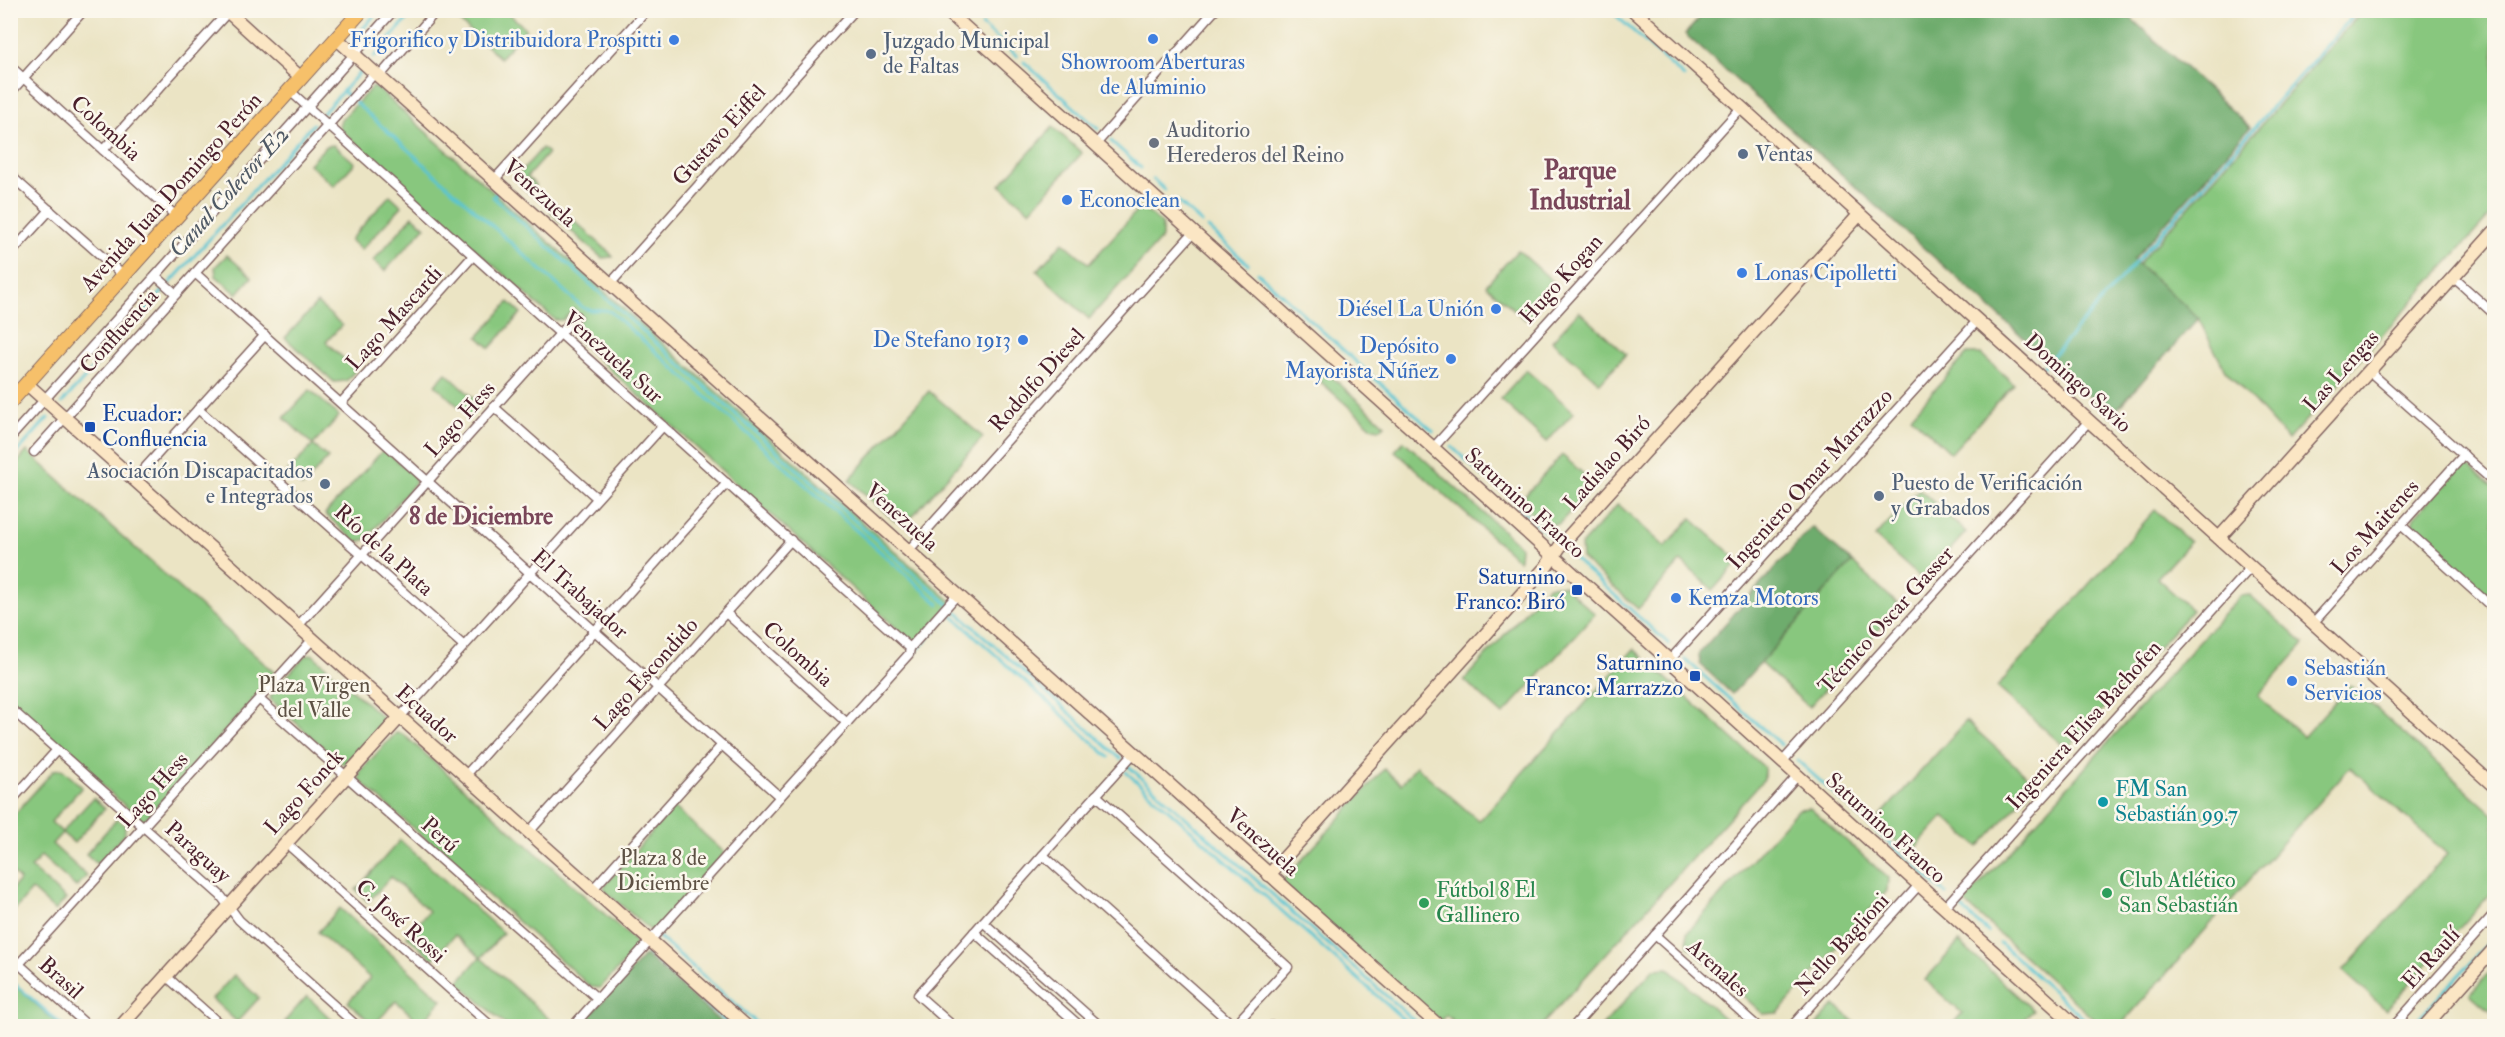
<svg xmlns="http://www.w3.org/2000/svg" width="2505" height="1037" viewBox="0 0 2505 1037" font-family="'IM FELL Double Pica',serif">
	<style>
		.green { fill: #88c77e; stroke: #697354; stroke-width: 1.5 }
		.forest { fill: #6eac6d; stroke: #5c664c; stroke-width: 1.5 }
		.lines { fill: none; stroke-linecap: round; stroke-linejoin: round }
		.stream { stroke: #58c4d2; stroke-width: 3 }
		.street-casing { stroke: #826461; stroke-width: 11 }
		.secondary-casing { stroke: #826461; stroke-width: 15 }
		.primary-casing { stroke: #826461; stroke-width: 16 }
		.street { stroke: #fff; stroke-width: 8 }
		.secondary { stroke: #fbe6c4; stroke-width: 12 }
		.primary { stroke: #f6c06b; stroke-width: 14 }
		.shop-dot { fill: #3f7fe0; stroke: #fbf7ec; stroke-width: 2 }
		.service-dot { fill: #5c6f8a; stroke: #fbf7ec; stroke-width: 2 }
		.worship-dot { fill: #6b7280; stroke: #fbf7ec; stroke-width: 2 }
		.transit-dot { fill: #1a4fb4; stroke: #fbf7ec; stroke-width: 2 }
		.culture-dot { fill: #0f9aa8; stroke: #fbf7ec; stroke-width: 2 }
		.leisure-dot { fill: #2e9e5b; stroke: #fbf7ec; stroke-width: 2 }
		.labels { text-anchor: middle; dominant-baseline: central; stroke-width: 5; stroke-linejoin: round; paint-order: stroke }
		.shop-label { font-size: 22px; fill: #366cbe; stroke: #fbf7ec; text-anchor: end }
		.service-label { font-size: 22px; fill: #4e5e75; stroke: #fbf7ec; text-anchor: start }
		.street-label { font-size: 22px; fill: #4a1f2b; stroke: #fbf7ec }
		.worship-label { font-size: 22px; fill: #5b616d; stroke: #fbf7ec; text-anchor: start }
		.transit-label { font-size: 22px; fill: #164399; stroke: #fbf7ec; text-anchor: end }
		.park-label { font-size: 22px; fill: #5d5144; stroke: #fbf7ec }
		.culture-label { font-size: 22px; fill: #0d838f; stroke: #fbf7ec; text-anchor: start }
		.leisure-label { font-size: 22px; fill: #27864d; stroke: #fbf7ec; text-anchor: start }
		.water-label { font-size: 24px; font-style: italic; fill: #4f5965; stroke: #fbf7ec }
		.neighbourhood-label { font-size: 24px; font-weight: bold; fill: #794659; stroke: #fbf7ec }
		.quarter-label { font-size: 26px; font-weight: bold; fill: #794659; stroke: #fbf7ec }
	</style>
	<rect width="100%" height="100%" fill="#fbf7ec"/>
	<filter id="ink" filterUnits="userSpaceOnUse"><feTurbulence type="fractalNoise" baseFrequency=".0167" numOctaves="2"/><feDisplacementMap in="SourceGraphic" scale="12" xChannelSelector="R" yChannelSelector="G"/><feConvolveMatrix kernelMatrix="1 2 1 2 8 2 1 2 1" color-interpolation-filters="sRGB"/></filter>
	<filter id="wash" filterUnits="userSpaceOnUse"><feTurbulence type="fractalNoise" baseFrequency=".008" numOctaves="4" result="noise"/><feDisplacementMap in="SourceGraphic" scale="24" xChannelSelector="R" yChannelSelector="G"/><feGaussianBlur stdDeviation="1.35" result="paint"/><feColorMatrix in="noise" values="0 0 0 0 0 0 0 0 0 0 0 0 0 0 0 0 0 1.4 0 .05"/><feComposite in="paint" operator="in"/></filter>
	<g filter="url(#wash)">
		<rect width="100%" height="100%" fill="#ebe4c4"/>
		<g class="green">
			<polygon points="448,11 506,11 526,29 500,58"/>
			<polygon points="2362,11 2494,11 2494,211 2288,440 2225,370 2198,318 2138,264"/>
			<polygon points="372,87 378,89 953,603 915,645 574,337 572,329 583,317 574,309 563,320 555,320 341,130 339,126 341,120"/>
			<polygon points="1053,127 1082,153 1030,211 1000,185"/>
			<polygon points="334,145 355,163 334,186 309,164 326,146"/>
			<polygon points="542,148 548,153 527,177 536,185 529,193 521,186 520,173"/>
			<polygon points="390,195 402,206 361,250 350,240"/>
			<polygon points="557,205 608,251 613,257 602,258 551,213"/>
			<polygon points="1141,206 1162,224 1162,238 1089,319 1037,271 1063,242 1089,264"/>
			<polygon points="413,216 425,227 385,271 373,261"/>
			<polygon points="1518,250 1557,285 1526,320 1486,285"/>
			<polygon points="227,255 252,277 237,294 216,276 215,267"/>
			<polygon points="509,302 521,313 490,348 478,337"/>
			<polygon points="317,303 342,325 326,342 356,370 346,381 334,382 285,338"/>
			<polygon points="1579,311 1626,354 1600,383 1552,341"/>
			<polygon points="1967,354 1981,354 2014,384 1951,453 1911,416"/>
			<polygon points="1323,369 1385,425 1380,429 1373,428 1315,377"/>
			<polygon points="1526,370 1574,412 1547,442 1500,399"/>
			<polygon points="446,373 481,405 470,417 435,385"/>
			<polygon points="310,390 339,416 313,445 328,458 302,487 287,473 313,445 284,418"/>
			<polygon points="929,391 983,437 909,520 895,521 849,480"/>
			<polygon points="1404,441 1520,546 1519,561 1395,451"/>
			<polygon points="384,449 413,475 416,482 365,540 356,542 325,514"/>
			<polygon points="27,451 276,674 143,822 11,704 11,470"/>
			<polygon points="1562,455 1595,484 1559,524 1546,525 1519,502"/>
			<polygon points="2462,466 2470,467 2494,488 2494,598 2488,596 2412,527 2414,517"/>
			<polygon points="1919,489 1966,532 1923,580 1875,537"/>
			<polygon points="1618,504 1665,547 1691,518 1739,561 1713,590 1681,561 1638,609 1582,559 1581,545"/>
			<polygon points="2155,510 2190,542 2157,578 2192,610 2067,749 1997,687"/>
			<polygon points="1852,562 1900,606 1809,707 1760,663"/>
			<polygon points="1563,585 1595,614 1503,715 1464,680 1548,586"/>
			<polygon points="2250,595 2304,644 2258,696 2303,737 2350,685 2494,815 2494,890 2386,1010 2343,971 2447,854 2350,767 2120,1026 2102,1026 1964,902 2240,596"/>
			<polygon points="1634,649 1764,767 1764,779 1541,1026 1459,1026 1446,1015 1438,1024 1281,883 1384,769 1401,784 1416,766 1479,821"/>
			<polygon points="312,654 384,719 382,726 346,764 339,762 270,699 272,693 305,656"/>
			<polygon points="1966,721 2036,784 1979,847 1944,816 1910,854 1875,822"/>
			<polygon points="396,733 403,734 635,941 636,950 600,988 591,987 359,780 360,771"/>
			<polygon points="62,769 82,787 51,822 62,832 93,798 105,808 74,843 62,833 52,844 87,876 76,887 41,856 31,868 66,899 55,911 32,890 11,914 11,890 20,880 11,871 11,818 54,770"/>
			<polygon points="674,807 725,853 655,930 651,931 606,892 604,886"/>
			<polygon points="1810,808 1888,878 1887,891 1778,1013 1763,1014 1688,946 1687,933 1798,809"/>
			<polygon points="117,819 125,825 125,834 97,864 86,854"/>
			<polygon points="400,840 503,933 481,958 557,1026 507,1026 458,982 480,957 455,935 433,959 407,936 429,911 391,877 368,902 356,890"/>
			<polygon points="340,908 442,1000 421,1024 424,1026 419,1026 421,1024 396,1001 374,1025 348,1002 370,978 318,932"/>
			<polygon points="1959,942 2033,1010 2018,1026 1951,1026 1962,1013 1925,980"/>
			<polygon points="1668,968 1733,1026 1602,1026 1654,969"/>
			<polygon points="2491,971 2494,971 2494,1015 2470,994"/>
			<polygon points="234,975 259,998 237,1022 212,999"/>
			<polygon points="11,982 60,1026 11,1026"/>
			<polygon points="307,996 332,1020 326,1026 291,1026 285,1021"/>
			<polygon points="1835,1005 1859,1026 1815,1026"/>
		</g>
		<g class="forest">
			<polygon points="1707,10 2123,11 2250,127 2133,260 2199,318 2111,416 1685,34"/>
			<polygon points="1812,527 1852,562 1732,694 1700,664 1699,653"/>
			<polygon points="645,955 725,1026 580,1026"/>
		</g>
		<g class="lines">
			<g class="stream">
				<polyline points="966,10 970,14"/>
				<polyline points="1610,10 1684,77"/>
				<polyline points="982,25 1017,56"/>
				<polyline points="360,32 379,10"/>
				<polyline points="374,57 415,10"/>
				<polyline points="1024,62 1098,129"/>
				<polyline points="343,91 348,96"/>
				<path d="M355,102l227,205c9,7 19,-1 29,5l328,292"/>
				<polyline points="323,113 360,72"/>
				<polyline points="1111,141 1141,168"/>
				<polyline points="1153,179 1165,190"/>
				<polyline points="501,188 493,197 1121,759"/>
				<polyline points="1177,201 1202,223"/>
				<polyline points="1208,228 1248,264"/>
				<polyline points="1258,273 1433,431"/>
				<polyline points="170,283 313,124"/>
				<polyline points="2043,367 2358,10"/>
				<polyline points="62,403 164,290"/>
				<polyline points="1452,447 1484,477"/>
				<polyline points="10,460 48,418"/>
				<polyline points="1518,507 1551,537"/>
				<polyline points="1570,555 1669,644"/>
				<polyline points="946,610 1109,757"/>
				<polyline points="911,657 950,614"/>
				<polyline points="1685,659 1781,745"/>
				<polyline points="1798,761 1946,894"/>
				<polyline points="1128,766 1420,1026"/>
				<polyline points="1126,772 1411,1026"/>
				<polyline points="1957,904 1988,932"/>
				<polyline points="659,937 760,1026"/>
				<polyline points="2000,943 2092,1026"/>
				<polyline points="649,948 648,953 731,1026"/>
				<polyline points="10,980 63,1026"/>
				<polyline points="2412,1026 2494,937"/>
			</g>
		</g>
	</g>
	<g filter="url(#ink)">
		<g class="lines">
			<defs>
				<g id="street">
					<polyline points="10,66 177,217"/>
					<polyline points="379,77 437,10"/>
					<polyline points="290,91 910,648 909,654 573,1026"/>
					<polyline points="10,93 84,10"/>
					<polyline points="1095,145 1215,10"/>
					<polyline points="103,150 228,12"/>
					<polyline points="10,175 124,276"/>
					<polyline points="494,180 647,10"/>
					<polyline points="10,254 50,210"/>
					<polyline points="195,273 780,797"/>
					<polyline points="156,276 176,294"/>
					<polyline points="2453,277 2494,314"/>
					<polyline points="610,284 855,10"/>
					<polyline points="2369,371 2494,482"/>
					<polyline points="341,403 473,256"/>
					<polyline points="494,407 597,498"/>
					<polyline points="198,409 464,646"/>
					<polyline points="10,438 394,10"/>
					<polyline points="1433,448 1741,108"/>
					<polyline points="34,452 375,73"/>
					<polyline points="134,480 265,335"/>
					<polyline points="2401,525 2494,609"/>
					<polyline points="908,551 1193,233"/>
					<polyline points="726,613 847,723"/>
					<polyline points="2313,623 2464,455"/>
					<polyline points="298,626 576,316"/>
					<polyline points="910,648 957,595"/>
					<polyline points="1669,661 1977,321"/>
					<polyline points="259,699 598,999"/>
					<polyline points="10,708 221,896 239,920 357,1026"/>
					<polyline points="400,717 663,426"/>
					<polyline points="1782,762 2089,421"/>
					<polyline points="465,776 727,483"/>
					<polyline points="1096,795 1288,967 1234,1026"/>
					<polyline points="10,802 57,750"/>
					<polyline points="529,832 791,540"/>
					<polyline points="286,843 491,1026"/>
					<polyline points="1043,855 1234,1026"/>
					<polyline points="593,889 722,745"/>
					<polyline points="1944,908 2251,567"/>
					<polyline points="983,922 1100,1026"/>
					<polyline points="974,932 1080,1026"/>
					<polyline points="1655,935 1757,1026"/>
					<polyline points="10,956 88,1026"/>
					<polyline points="19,964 313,639"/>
					<polyline points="166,976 222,1026"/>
					<polyline points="953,1026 918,995 1134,753"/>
					<polyline points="1271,1026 1272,1026"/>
					<polyline points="1574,1026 1797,776"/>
					<polyline points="1792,1026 1919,885"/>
					<polyline points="2394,1026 2494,914"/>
				</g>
				<g id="secondary">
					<polyline points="226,10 301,78"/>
					<polyline points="946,10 2076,1026"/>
					<polyline points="1633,10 2494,786"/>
					<polyline points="337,39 1439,1026"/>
					<polyline points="27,384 746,1026"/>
					<polyline points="2219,538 2494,232"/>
					<polyline points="1269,875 1546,567 1561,545 1859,215"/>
					<polyline points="121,1026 400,717"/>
					<polyline points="2425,1026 2494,949"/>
				</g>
				<polyline id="primary" points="10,402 362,10"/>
			</defs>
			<use href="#street" class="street-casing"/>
			<use href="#secondary" class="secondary-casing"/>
			<use href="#primary" class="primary-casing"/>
			<use href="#street" class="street"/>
			<use href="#secondary" class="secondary"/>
			<use href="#primary" class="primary"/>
		</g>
	</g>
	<g class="shop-dot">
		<circle cx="1153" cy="39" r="6"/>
		<circle cx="674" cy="40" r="6"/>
		<circle cx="1067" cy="200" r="6"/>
		<circle cx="1742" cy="273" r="6"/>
		<circle cx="1496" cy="309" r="6"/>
		<circle cx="1023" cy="340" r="6"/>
		<circle cx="1451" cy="359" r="6"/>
		<circle cx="1676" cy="598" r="6"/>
		<circle cx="2292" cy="681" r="6"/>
	</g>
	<g class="service-dot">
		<circle cx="871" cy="54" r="6"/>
		<circle cx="1743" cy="154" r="6"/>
		<circle cx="325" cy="484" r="6"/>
		<circle cx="1879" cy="496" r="6"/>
	</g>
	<circle class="worship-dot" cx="1154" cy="143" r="6"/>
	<g class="transit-dot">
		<rect x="84" y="421" width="12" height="12" rx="3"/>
		<rect x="1571" y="584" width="12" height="12" rx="3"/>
		<rect x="1689" y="670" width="12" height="12" rx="3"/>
	</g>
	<circle class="culture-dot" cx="2103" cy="802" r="6"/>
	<g class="leisure-dot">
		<circle cx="2107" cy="893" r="6"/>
		<circle cx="1424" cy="903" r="6"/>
	</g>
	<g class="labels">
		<g class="shop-label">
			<text x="662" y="40">Frigorifico y Distribuidora Prospitti</text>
			<text x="1153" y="62" text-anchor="middle">Showroom Aberturas<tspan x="1153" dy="25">de Aluminio</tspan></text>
			<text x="1079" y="200" text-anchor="start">Econoclean</text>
			<text x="1754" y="273" text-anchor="start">Lonas Cipolletti</text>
			<text x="1484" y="309">Diésel La Unión</text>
			<text x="1011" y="340">De Stefano 1913</text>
			<text x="1439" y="346">Depósito<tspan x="1439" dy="25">Mayorista Núñez</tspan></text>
			<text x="1688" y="598" text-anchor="start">Kemza Motors</text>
			<text x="2304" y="668" text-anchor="start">Sebastián<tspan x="2304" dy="25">Servicios</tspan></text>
		</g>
		<g class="service-label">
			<text x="883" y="41">Juzgado Municipal<tspan x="883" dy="25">de Faltas</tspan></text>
			<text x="1755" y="154">Ventas</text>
			<text x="313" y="471" text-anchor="end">Asociación Discapacitados<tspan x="313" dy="25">e Integrados</tspan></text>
			<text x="1891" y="483">Puesto de Verificación<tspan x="1891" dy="25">y Grabados</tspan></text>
		</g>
		<g class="street-label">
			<text transform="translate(106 128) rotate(42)">Colombia</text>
			<text transform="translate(719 135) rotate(-48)">Gustavo Eiffel</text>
			<text transform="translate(171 192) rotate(-48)">Avenida Juan Domingo Perón</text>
			<text transform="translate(540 193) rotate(42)">Venezuela</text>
			<text transform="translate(1561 279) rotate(-48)">Hugo Kogan</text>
			<text transform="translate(394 318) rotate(-48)">Lago Mascardi</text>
			<text transform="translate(119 331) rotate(-48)">Confluencia</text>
			<text transform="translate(613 357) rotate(42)">Venezuela Sur</text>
			<text transform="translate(2341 371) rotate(-48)">Las Lengas</text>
			<text transform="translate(1037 380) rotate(-48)">Rodolfo Diesel</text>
			<text transform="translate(2078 383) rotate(42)">Domingo Savio</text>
			<text transform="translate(460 419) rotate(-48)">Lago Hess</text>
			<text transform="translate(1607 463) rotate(-48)">Ladislao Biró</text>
			<text transform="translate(1810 479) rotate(-48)">Ingeniero Omar Marrazzo</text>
			<text transform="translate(1525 503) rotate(42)">Saturnino Franco</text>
			<text transform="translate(902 517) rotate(42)">Venezuela</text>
			<text transform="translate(2375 527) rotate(-48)">Los Maitenes</text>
			<text transform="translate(384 550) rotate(42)">Río de la Plata</text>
			<text transform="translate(580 594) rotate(42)">El Trabajador</text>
			<text transform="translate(1886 620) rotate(-48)">Técnico Oscar Gasser</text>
			<text transform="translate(798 654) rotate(42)">Colombia</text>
			<text transform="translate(646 674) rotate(-48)">Lago Escondido</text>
			<text transform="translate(427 714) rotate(42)">Ecuador</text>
			<text transform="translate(2084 725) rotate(-48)">Ingeniera Elisa Bachofen</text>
			<text transform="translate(153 790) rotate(-48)">Lago Hess</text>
			<text transform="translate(304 792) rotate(-48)">Lago Fonck</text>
			<text transform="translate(1886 828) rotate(42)">Saturnino Franco</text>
			<text transform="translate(440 835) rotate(42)">Perú</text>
			<text transform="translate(1263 842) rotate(42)">Venezuela</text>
			<text transform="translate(198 852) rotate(42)">Paraguay</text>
			<text transform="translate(401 921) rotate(42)">C. José Rossi</text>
			<text transform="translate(1842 944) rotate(-48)">Nello Baglioni</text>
			<text transform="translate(2431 958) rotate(-48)">El Raulí</text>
			<text transform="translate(1718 968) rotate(42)">Arenales</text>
			<text transform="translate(61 978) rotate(42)">Brasil</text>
		</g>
		<g class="worship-label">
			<text x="1166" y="130">Auditorio<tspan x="1166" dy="25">Herederos del Reino</tspan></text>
		</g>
		<g class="transit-label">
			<text x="102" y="414" text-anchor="start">Ecuador:<tspan x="102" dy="25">Confluencia</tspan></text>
			<text x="1565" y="577">Saturnino<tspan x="1565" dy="25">Franco: Biró</tspan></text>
			<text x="1683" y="663">Saturnino<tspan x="1683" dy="25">Franco: Marrazzo</tspan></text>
		</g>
		<g class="park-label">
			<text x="314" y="685">Plaza Virgen<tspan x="314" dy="25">del Valle</tspan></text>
			<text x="663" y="858">Plaza 8 de<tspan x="663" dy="25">Diciembre</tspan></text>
		</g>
		<g class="culture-label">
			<text x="2115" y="789">FM San<tspan x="2115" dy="25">Sebastián 99.7</tspan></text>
		</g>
		<g class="leisure-label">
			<text x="2119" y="880">Club Atlético<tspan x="2119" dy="25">San Sebastián</tspan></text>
			<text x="1436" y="890">Fútbol 8 El<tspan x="1436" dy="25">Gallinero</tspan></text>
		</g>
		<g class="water-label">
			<text transform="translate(229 192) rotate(-48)">Canal Colector E2</text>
		</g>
		<g class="neighbourhood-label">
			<text x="481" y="516">8 de Diciembre</text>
		</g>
		<g class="quarter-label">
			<text x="1580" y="171">Parque<tspan x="1580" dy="30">Industrial</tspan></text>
		</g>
	</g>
	<rect width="2505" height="1037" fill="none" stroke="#fbf7ec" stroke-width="36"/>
</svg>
